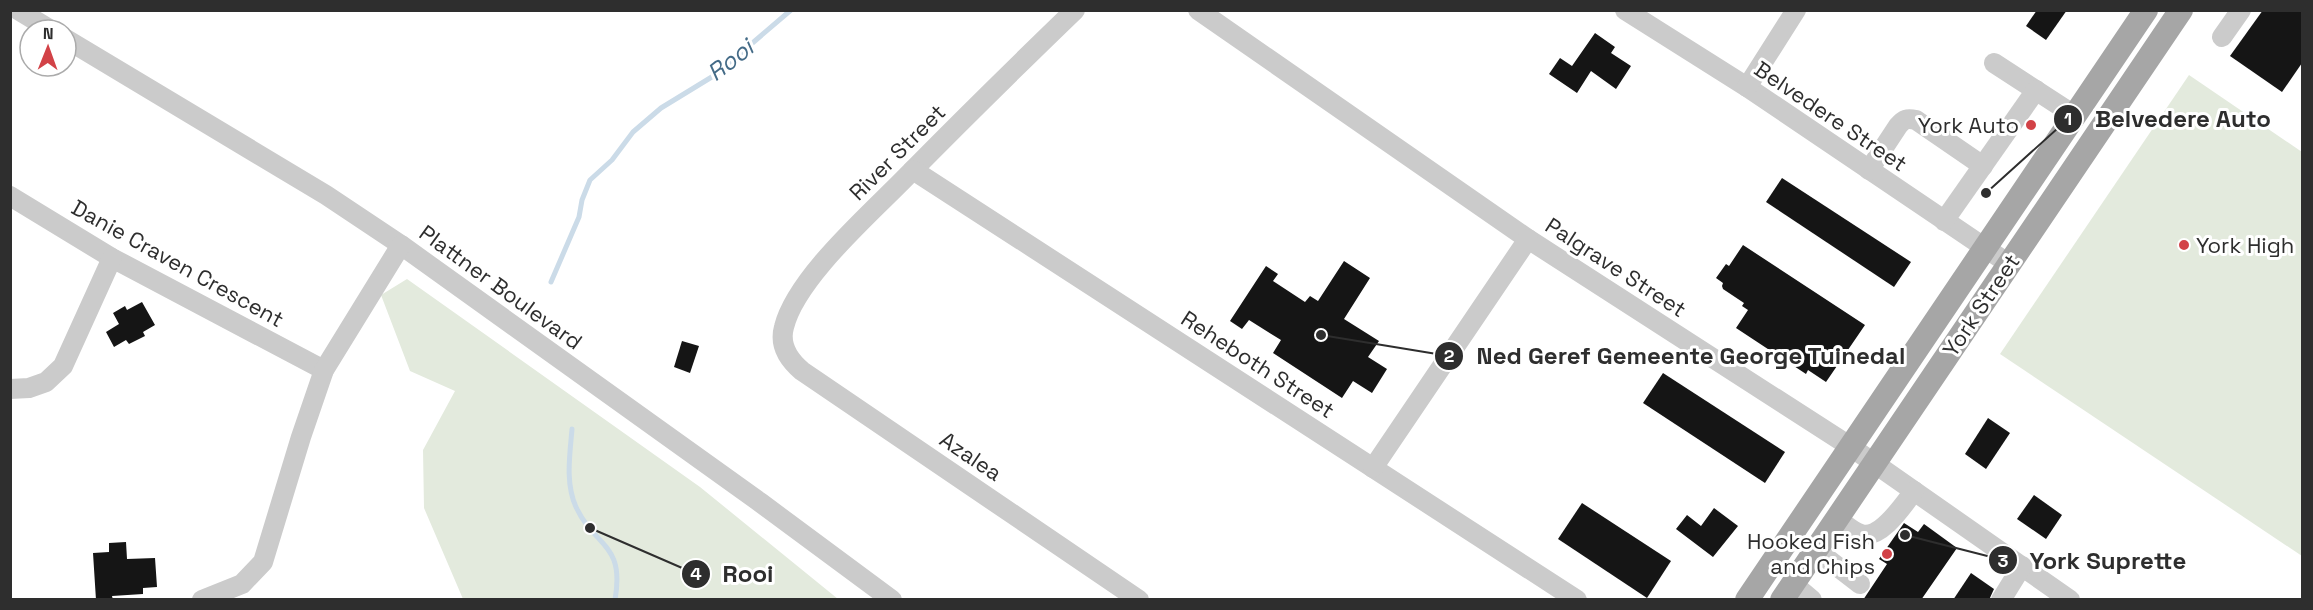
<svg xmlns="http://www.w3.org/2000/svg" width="2313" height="610" viewBox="0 0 2313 610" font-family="'Space Grotesk',sans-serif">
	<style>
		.green { fill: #e3eadd }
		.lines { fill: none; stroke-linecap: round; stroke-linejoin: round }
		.stream { stroke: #cbdbe8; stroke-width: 5 }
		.building { fill: #151515 }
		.minor { stroke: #cbcbcb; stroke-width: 20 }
		.major { stroke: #a6a6a6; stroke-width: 24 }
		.poi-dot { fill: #d24247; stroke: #fff; stroke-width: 2 }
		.labels { text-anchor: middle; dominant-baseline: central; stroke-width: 6; stroke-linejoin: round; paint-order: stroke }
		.street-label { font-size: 22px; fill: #2e2e2e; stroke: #fff }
		.poi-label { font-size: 22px; fill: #2e2e2e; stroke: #fff; text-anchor: end }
		.water-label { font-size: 24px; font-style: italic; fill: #446b87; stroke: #fff }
		.leader { fill: none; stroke: #2e2e2e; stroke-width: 2 }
		.callout-dot { fill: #2e2e2e; stroke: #fff; stroke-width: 2 }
		.mark-label { font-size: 18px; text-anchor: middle; font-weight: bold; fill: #fff }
		.callout-label { font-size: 24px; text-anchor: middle; font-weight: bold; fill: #2e2e2e; stroke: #fff; stroke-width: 6; stroke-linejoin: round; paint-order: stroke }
	</style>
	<rect width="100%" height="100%" fill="#fff"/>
	<g class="green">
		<polygon points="2189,75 2302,152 2302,556 2000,354"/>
		<polygon points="407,279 700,487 838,599 463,599 424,508 423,450 455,391 410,371 381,295"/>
	</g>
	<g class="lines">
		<g class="stream">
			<polyline points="551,282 579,217 582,200 590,180 612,160 633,132 661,108 715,75 791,10"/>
			<path d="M572,429c-2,25 -7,54 4,78 19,41 49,35 39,93"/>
		</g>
	</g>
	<g class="building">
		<polygon points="2037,10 2067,10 2046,40 2026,26"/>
		<polygon points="2263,10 2302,10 2302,63 2282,92 2230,56"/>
		<polygon points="1595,33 1615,47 1611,53 1631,66 1616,89 1591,71 1577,93 1549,74 1560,58 1572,66"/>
		<polygon points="1782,178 1911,262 1894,287 1766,202"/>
		<polygon points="1743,245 1865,325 1826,382 1808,370 1806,374 1736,328 1748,310 1742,306 1744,303 1723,289 1722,286 1723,283 1716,278 1726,264 1729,266"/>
		<polygon points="1344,261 1370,278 1344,319 1379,341 1368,357 1387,369 1372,393 1353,381 1342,398 1273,353 1281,340 1249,320 1242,329 1230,321 1266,266 1278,274 1273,281 1305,302 1310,296 1318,301"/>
		<polygon points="142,302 155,325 143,332 145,336 129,344 126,340 114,347 106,332 119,324 113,313 125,306 127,310"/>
		<polygon points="682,341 699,346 690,373 674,367"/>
		<polygon points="1663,373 1785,452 1765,483 1643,403"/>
		<polygon points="1988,418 2010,433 1986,469 1965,454"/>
		<polygon points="2034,495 2062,515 2046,539 2017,519"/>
		<polygon points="1582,503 1671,561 1647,598 1558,539"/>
		<polygon points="1714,508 1738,526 1713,557 1676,529 1687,515 1701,526"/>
		<polygon points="1904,523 1918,532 1924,524 1957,548 1921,600 1863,600 1887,564 1879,559"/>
		<polygon points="126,542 127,559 155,558 157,587 143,588 143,594 112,596 113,600 96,600 93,553 109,552 109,543"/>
		<polygon points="1971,573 1994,589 1989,600 1953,600"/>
	</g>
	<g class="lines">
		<g class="minor">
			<polyline points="18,10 51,30"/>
			<path d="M1075,10c-57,55 -114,111 -169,167 -36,37 -110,101 -122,150 -5,18 5,33 18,44l337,229"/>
			<polyline points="1198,10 1528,239 1851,447 2070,600"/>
			<polyline points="1625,10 1747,87 2009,264"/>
			<polyline points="2222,37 2241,10"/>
			<polyline points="66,39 326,195 401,245 761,503 892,600"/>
			<polyline points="1994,63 2074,115"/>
			<polyline points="1747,87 1796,10"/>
			<polyline points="913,170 1577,600"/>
			<path d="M1869,170l29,-44c6,-7 9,-8 18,-6l67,46"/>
			<polyline points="10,196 112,258 324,370"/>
			<polyline points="1944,221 2036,90"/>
			<polyline points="10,389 29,388 46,382 63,366 112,258"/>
			<polyline points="1373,468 1528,239"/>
			<path d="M1837,519c7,4 16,13 24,15 20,6 43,-30 53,-43"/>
			<polyline points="1816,550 1860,584"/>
			<polyline points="1793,584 1812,600"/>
			<polyline points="202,600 242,584 263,562 301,437 324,370 401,245"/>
			<polyline points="2001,600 2022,566"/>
		</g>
		<g class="major">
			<polyline points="1747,600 2146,10"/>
			<polyline points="1782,600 2181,10"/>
		</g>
	</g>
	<g class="poi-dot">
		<circle cx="2031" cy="125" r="6"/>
		<circle cx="2184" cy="245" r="6"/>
		<circle cx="1887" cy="554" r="6"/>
	</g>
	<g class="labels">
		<g class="street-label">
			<text transform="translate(1831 116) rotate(34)">Belvedere Street</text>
			<text transform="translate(897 152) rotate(-45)">River Street</text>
			<text transform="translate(178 263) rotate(29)">Danie Craven Crescent</text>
			<text transform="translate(1616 267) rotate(33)">Palgrave Street</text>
			<text transform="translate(501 287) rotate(36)">Plattner Boulevard</text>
			<text transform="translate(1981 305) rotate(-56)">York Street</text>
			<text transform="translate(1258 364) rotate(33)">Reheboth Street</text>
			<text transform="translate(971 456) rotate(34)">Azalea</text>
		</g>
		<g class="poi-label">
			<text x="2019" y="125">York Auto</text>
			<text x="2196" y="245" text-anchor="start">York High</text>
			<text x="1875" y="541">Hooked Fish<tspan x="1875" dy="25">and Chips</tspan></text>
		</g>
		<g class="water-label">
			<text transform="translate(730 60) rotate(-38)">Rooi</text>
		</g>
	</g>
	<path class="leader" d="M1986 193L2068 119M1321 335L1449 356M1905 535L2003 560M590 528L696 574"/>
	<g class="callout-dot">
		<circle cx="1986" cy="193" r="6"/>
		<circle cx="1321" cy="335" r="6"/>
		<circle cx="1905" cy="535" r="6"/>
		<circle cx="590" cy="528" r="6"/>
		<circle cx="2068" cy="119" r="15"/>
		<circle cx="1449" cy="356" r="15"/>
		<circle cx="2003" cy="560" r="15"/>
		<circle cx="696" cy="574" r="15"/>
	</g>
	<g class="mark-label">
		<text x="2068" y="125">1</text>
		<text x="1449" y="362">2</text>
		<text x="2003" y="567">3</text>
		<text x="696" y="580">4</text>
	</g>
	<g class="callout-label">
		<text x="2183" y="127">Belvedere Auto</text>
		<text x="1691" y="364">Ned Geref Gemeente George Tuinedal</text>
		<text x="2108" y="569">York Suprette</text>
		<text x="748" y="582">Rooi</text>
	</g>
	<rect width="2313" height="610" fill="none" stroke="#2e2e2e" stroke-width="24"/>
	<g transform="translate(48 48) rotate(1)"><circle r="28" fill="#ffffff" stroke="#ababab" stroke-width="1.5"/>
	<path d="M0-4.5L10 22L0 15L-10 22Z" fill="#d24247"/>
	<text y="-9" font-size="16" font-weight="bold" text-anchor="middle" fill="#2e2e2e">N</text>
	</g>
</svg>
